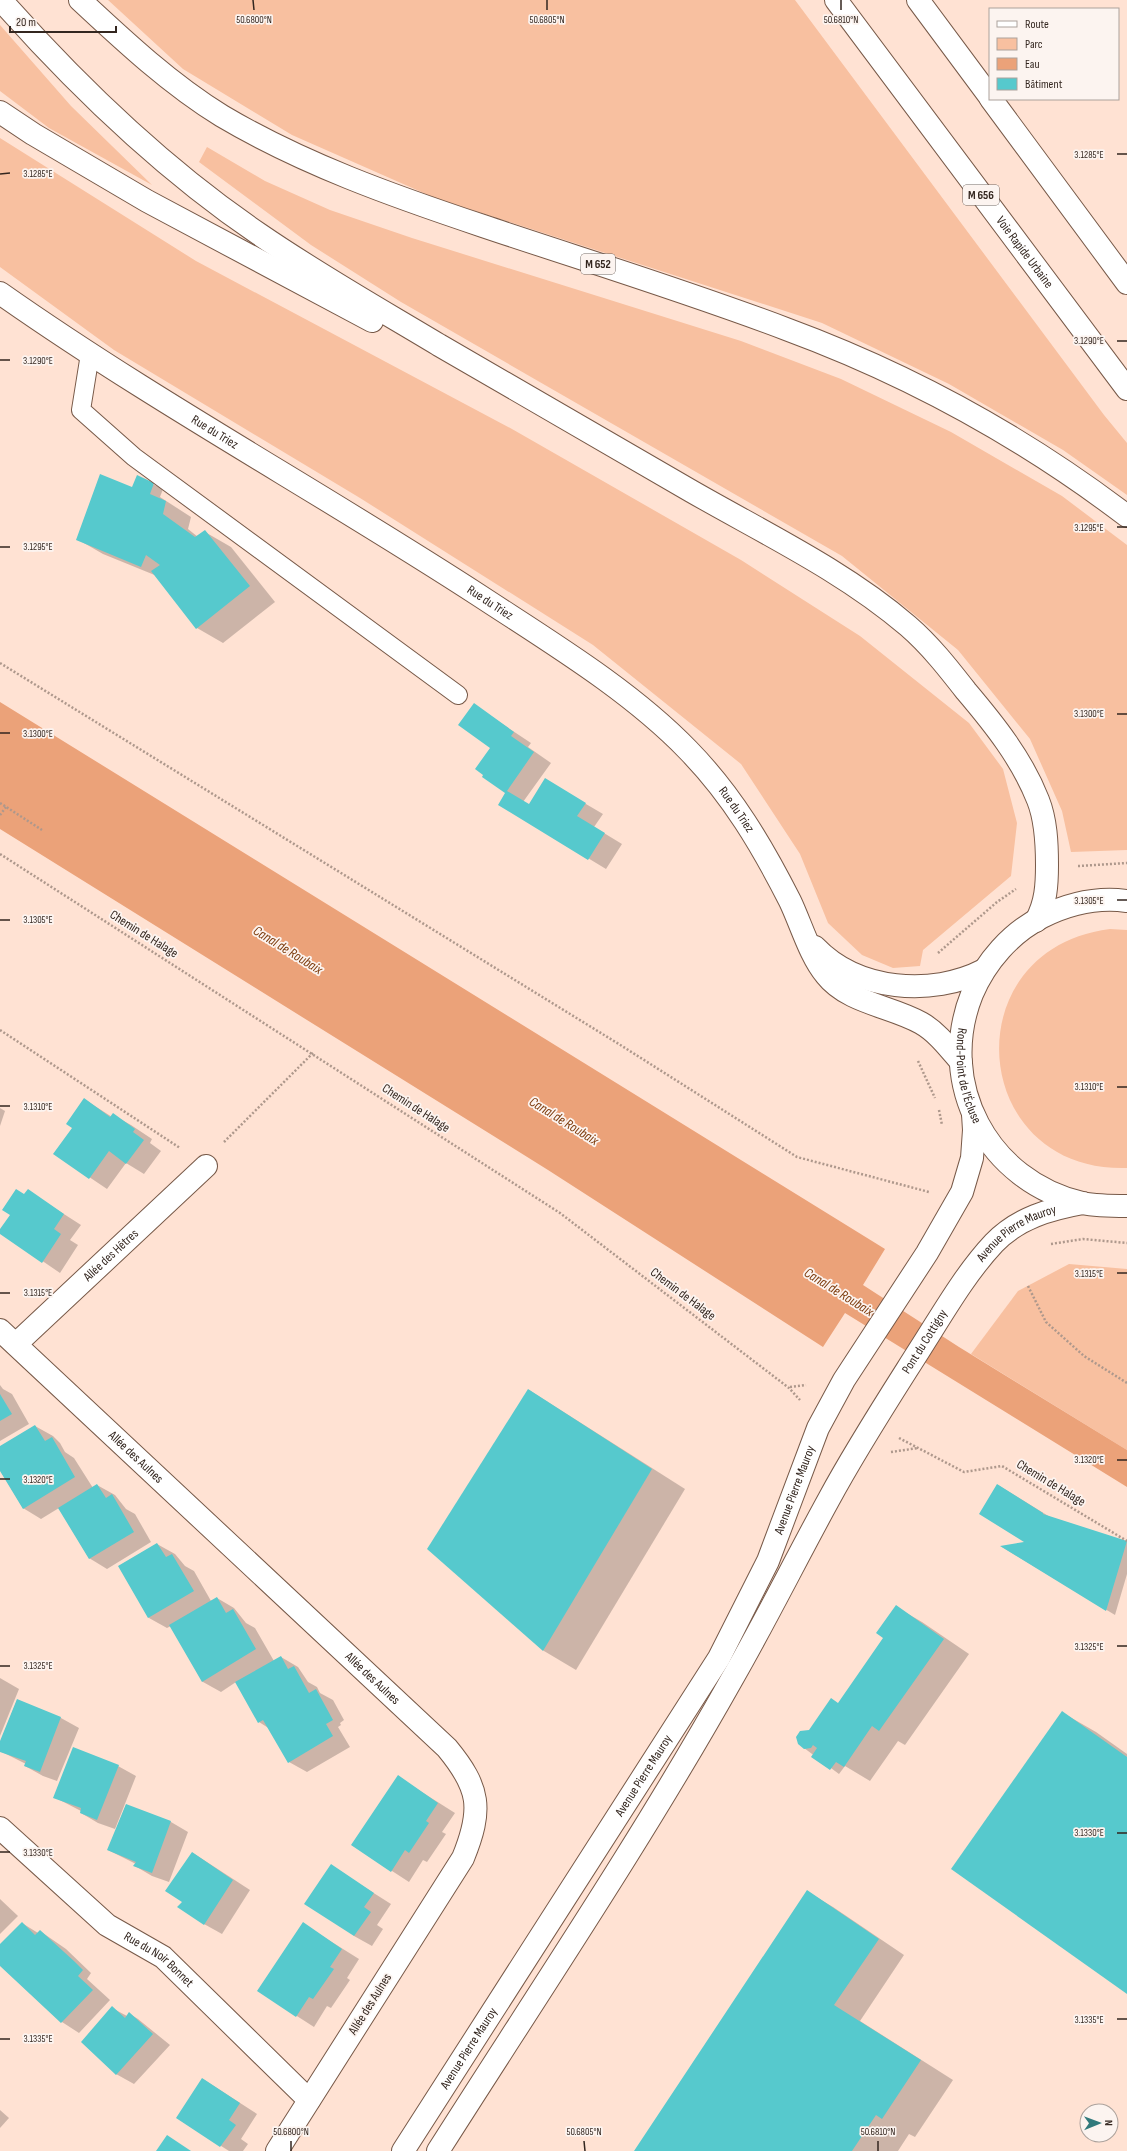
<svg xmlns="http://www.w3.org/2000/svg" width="1127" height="2151" viewBox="0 0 1127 2151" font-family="'Sofia Sans Condensed',sans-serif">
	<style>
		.green { fill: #f8c0a0 }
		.water { fill: #eba279 }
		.shadow { fill: #0003 }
		.building { fill: #56c9cd }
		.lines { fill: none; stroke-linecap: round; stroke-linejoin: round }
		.lane-casing { stroke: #775948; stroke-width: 20 }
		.street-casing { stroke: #775948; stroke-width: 24 }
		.secondary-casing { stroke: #775948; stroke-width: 24 }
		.primary-casing { stroke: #775948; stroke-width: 24 }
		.highway-casing { stroke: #775948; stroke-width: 24 }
		.path { stroke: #ae988c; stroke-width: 2.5; stroke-dasharray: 2 2; stroke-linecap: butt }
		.lane { stroke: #fff; stroke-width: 18 }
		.street { stroke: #fff; stroke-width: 22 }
		.secondary { stroke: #fff; stroke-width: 22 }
		.primary { stroke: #fff; stroke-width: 22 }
		.highway { stroke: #fff; stroke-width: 22 }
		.ticks { fill: none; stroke: #33261f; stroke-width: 1.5 }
		.labels { text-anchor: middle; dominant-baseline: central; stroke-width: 3.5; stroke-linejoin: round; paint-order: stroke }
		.shield { fill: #fcf4f0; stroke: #6f645e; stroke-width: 1 }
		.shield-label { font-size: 12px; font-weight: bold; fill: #33261f }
		.street-label { font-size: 13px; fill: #33261f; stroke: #fcf4f0 }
		.water-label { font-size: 14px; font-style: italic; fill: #7d3b0c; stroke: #fcf4f0 }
		.ticks-label { font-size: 10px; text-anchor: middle; fill: #33261f; stroke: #fcf4f0; stroke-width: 3.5; stroke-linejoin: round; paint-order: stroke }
	</style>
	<rect width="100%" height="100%" fill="#ffe2d3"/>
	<g class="green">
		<polygon points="108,0 795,0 1104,415 1127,443 1127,495 1063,450 949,384 822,323 435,198 292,135 183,69"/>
		<polygon points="0,25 71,106 152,185 49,128 0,91"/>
		<polygon points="0,138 196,261 512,429 741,560 860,636 969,723 1003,769 1017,823 1011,876 923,950 920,966 893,968 862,955 828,923 800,854 741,764 593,645 360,498 114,350 0,267"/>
		<polygon points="207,147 265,181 330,210 412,238 741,341 841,379 951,432 1062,496 1127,545 1127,850 1071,852 1062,811 1030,739 958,650 842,556 401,302 311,245 199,162"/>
		<path d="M1110,929l17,1v238h-2c-157,3 -173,-219 -15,-239z"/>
		<polygon points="1069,1264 1127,1269 1127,1450 971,1354 1018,1291"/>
	</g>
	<polygon class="water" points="0,702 885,1249 863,1285 959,1347 1127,1450 1127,1487 845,1313 823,1347 548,1170 0,829"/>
	<g class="shadow">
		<polygon points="138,477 163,489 160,497 191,517 188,529 198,537 205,532 231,547 275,602 223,643 197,628 157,576 103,554 77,539 133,489"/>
		<polygon points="474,705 531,743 528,747 551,763 523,802 530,805 545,780 603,814 594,827 622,844 606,869 500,805 507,793"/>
		<polygon points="84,1099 112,1117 113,1115 131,1125 152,1139 150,1143 161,1151 144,1174 126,1163 107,1189 55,1154 73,1128"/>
		<polygon points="0,1108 5,1111 0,1126"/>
		<polygon points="28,1191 81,1225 70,1240 78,1245 60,1273 0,1232"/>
		<polygon points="0,1385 3,1389 12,1394 29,1424 0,1441"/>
		<polygon points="529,1390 685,1489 576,1670 544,1651 429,1549"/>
		<polygon points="35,1426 53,1436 60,1443 65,1452 74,1458 93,1488 97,1485 115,1495 126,1509 135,1514 151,1542 107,1569 89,1558 59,1508 41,1519 23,1508 0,1470 0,1447"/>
		<polygon points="998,1485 1050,1517 1127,1542 1127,1574 1115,1615 1002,1547 1027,1543"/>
		<polygon points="157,1544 175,1554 185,1566 194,1571 211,1601 217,1598 234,1608 246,1623 255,1628 274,1661 281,1657 298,1667 308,1682 317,1687 320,1693 333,1700 344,1720 340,1723 341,1725 338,1727 350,1747 307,1772 289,1762 270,1729 259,1722 236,1682 221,1692 203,1682 171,1626 167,1628 149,1618 119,1566"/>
		<polygon points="896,1607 922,1622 969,1654 905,1745 898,1741 870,1781 845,1766 839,1774 804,1748 810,1731 839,1704 885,1638"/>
		<polygon points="0,1678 19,1689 0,1736"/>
		<polygon points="17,1700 61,1718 79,1728 57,1781 43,1776 25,1766 26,1764 0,1751 0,1743"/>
		<polygon points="1063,1713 1096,1732 1127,1754 1127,1993"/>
		<polygon points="118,1766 136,1776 115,1829 98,1823 81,1813 81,1811 54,1797"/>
		<polygon points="398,1777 455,1813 442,1832 446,1834 427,1862 423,1860 409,1882 352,1845"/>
		<polygon points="126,1805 171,1822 188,1832 169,1882 152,1876 135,1866 136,1864 108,1850"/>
		<polygon points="193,1853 250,1890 222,1934 204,1924"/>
		<polygon points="331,1866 391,1904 377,1925 383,1929 372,1946 354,1936"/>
		<polygon points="808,1892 833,1907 904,1955 860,2021 953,2080 915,2137 909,2134 898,2151 635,2151"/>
		<polygon points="0,1899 18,1916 0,1934"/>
		<polygon points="22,1923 38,1933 40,1931 66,1949 91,1973 87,1979 110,2000 79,2033 62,2022 0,1964 0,1946"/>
		<polygon points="303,1924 359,1959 347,1978 350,1980 331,2008 327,2006 314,2027 258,1991"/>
		<polygon points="112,2008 127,2016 130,2014 138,2019 170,2045 134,2084 116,2074"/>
		<polygon points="203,2079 257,2114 241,2139 248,2144 243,2151 229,2151 177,2118"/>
		<polygon points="0,2110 9,2118 0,2128"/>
	</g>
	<g class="building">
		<polygon points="100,474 132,487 137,475 154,483 150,494 166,501 163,514 195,537 205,530 250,586 196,629 151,571 160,565 146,555 141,567 76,540"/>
		<polygon points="474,703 514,732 511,736 534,752 507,791 529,804 545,778 586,803 577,816 605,833 588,860 498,805 505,793 482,777 483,775 475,769 490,748 458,725"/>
		<polygon points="84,1098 110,1117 113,1113 135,1129 133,1132 144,1140 126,1164 109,1151 89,1179 53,1154 72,1128 66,1124"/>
		<polygon points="16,1189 24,1194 28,1189 64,1214 54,1229 61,1234 42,1263 0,1234 0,1229 10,1215 2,1210"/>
		<polygon points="528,1389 652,1469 543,1651 427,1549"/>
		<polygon points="0,1394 12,1414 0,1421"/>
		<polygon points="35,1425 45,1441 52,1437 75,1477 23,1509 0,1471 0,1446"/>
		<polygon points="97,1484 106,1498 112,1494 134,1532 89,1559 58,1508"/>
		<polygon points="997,1484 1043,1513 1043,1514 1127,1541 1106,1611 1000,1546 1024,1542 979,1514"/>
		<polygon points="157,1543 166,1557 172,1554 194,1591 148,1618 118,1566"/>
		<polygon points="217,1597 226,1613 233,1609 256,1649 202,1682 169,1625"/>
		<polygon points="896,1605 944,1639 879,1731 872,1726 844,1767 836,1762 830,1770 811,1757 817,1748 813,1745 811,1748 804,1749 798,1744 796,1737 800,1731 809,1730 831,1698 838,1703 883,1638 876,1633"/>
		<polygon points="281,1656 288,1669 294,1666 309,1693 316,1689 333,1720 326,1724 333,1736 288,1763 263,1720 258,1723 235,1682"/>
		<polygon points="17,1699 61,1717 40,1772 24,1766 26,1761 0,1752 0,1741"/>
		<polygon points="1062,1711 1127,1757 1127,1994 951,1869"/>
		<polygon points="73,1747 119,1765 97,1820 80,1813 81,1808 53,1798"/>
		<polygon points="398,1775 438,1803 426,1821 429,1823 409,1853 405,1850 391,1872 351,1845"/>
		<polygon points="126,1804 171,1821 152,1873 133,1866 136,1862 107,1850"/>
		<polygon points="192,1852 233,1880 204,1925 177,1907 182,1902 165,1891"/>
		<polygon points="331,1864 374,1893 364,1907 371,1912 354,1936 304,1904"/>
		<polygon points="807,1890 879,1939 834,2005 921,2060 882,2119 876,2115 852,2151 634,2151"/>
		<polygon points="22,1922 35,1935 40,1930 75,1962 83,1970 78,1976 93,1990 61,2023 0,1966 0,1944"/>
		<polygon points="303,1922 342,1949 330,1967 334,1969 313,1999 309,1997 296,2017 257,1991"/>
		<polygon points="112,2006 125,2018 129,2012 153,2034 116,2075 81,2042"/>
		<polygon points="202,2078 240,2103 229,2120 236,2125 220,2147 176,2118"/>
		<polygon points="167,2135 191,2151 156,2151"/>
	</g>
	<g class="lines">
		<defs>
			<polyline id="lane" points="90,354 81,410 134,457 458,695"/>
			<g id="street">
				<path id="s1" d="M0,1330l447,418c33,40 36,61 16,110l-186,293"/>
				<path id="s2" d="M16,1344l190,-178"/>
				<path id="s3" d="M0,1828l107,97 56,32 146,143"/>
			</g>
			<g id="secondary">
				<path id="s4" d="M0,293c155,109 322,200 480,303 70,46 150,94 208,154 44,45 74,96 102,151 11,23 20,55 36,74 22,28 65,31 95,48 16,9 28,25 40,39"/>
				<path d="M815,947c42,44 117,50 169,23"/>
				<path id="s5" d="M403,2151l316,-493 49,-97 50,-133 26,-48 83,-127 35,-61 10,-34 2,-28 -1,-16"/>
				<path id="s6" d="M438,2151c99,-156 203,-310 294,-472 34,-59 64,-120 97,-180 28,-52 60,-101 91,-150 23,-36 45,-75 74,-106 24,-25 56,-34 89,-40"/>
			</g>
			<g id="primary">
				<path id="s7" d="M1127,901c-29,-4 -59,3 -85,16 -31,16 -56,44 -70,77 -36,90 16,187 110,209 15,3 30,3 45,3"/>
			</g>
			<g id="highway">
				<path d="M1,0c77,87 161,168 258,234 58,40 120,75 180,111 84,49 168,98 252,146 73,42 153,80 217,135 22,19 40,42 58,65 28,33 56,68 72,109 8,20 9,43 9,65 0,20 -1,38 -11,56"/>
				<path d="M80,0c44,41 90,84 142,116 81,48 171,80 261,110 101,34 203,65 303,103 122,45 237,108 341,187"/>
				<path id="s8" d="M836,0l291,389"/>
				<polyline points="918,0 990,97"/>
				<polyline points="991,99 1127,283"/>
				<polyline points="0,112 33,134 147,201 372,321"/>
			</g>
		</defs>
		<use href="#lane" class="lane-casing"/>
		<use href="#street" class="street-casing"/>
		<use href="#secondary" class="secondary-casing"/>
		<use href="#primary" class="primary-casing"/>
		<use href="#highway" class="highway-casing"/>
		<g class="path">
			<polyline points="0,663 622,1046 797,1157 929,1192"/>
			<polyline points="0,803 42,830"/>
			<polyline points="0,815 6,807"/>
			<polyline points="0,854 560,1213 789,1388 800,1400"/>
			<polyline points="1078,866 1127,863"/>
			<polyline points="938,953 997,902 1016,889"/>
			<polyline points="0,1030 180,1148"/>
			<polyline points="918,1061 935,1098"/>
			<polyline points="939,1110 942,1125"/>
			<polyline points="224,1142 313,1053"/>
			<polyline points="1051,1244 1083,1239 1127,1243"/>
			<polyline points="1028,1286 1046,1322 1084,1356 1127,1383"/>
			<polyline points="790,1387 806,1385"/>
			<polyline points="899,1438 964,1472 1002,1466 1127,1541"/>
			<polyline points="891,1452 918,1448"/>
		</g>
		<use href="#lane" class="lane"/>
		<use href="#street" class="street"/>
		<use href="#secondary" class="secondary"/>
		<use href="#primary" class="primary"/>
		<use href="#highway" class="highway"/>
	</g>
	<path class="ticks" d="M253,0l1,10M547,0v10M841,0v10M1117,154h10M0,174l10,-1M1117,341h10M0,360h10M1117,527h10M0,547h10M1117,714h10M0,733h10M1117,900h10M0,920h10M1117,1087h10M0,1106h10M1117,1273h10M0,1293h10M1117,1460h10M0,1479h10M1117,1646h10M0,1666h10M1117,1833h10M0,1852h10M1117,2019h10M0,2039h10M291,2141v10M584,2141l1,10M878,2141v10"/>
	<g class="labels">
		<g class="shield">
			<rect x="963" y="185" width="36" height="20" rx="3"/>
			<rect x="581" y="254" width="34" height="20" rx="3"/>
		</g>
		<g class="shield-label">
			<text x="981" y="195">M 656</text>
			<text x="598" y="264">M 652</text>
		</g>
		<g class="street-label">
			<text stroke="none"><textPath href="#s8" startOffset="315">Voie Rapide Urbaine</textPath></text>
			<text stroke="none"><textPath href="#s4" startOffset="256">Rue du Triez</textPath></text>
			<text stroke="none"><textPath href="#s4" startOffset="580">Rue du Triez</textPath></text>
			<text stroke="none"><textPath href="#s4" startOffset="904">Rue du Triez</textPath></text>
			<text transform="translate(144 934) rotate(32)">Chemin de Halage</text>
			<text stroke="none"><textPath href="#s7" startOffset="278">Rond-Point de l'Écluse</textPath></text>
			<text transform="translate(416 1108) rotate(33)">Chemin de Halage</text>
			<text stroke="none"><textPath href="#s6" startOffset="1090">Avenue Pierre Mauroy</textPath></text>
			<text stroke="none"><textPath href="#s2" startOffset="130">Allée des Hêtres</textPath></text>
			<text transform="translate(683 1294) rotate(37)">Chemin de Halage</text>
			<text stroke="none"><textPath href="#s6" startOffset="945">Pont du Cottigny</textPath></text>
			<text stroke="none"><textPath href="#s1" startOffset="186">Allée des Aulnes</textPath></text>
			<text transform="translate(1051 1483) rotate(31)">Chemin de Halage</text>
			<text stroke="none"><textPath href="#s5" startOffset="770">Avenue Pierre Mauroy</textPath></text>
			<text stroke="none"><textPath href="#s1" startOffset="510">Allée des Aulnes</textPath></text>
			<text stroke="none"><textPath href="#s5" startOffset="446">Avenue Pierre Mauroy</textPath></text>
			<text stroke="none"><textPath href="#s3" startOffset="207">Rue du Noir Bonnet</textPath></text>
			<text transform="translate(370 2004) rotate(-58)">Allée des Aulnes</text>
			<text stroke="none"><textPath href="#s5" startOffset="122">Avenue Pierre Mauroy</textPath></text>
		</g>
		<g class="water-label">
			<text transform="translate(288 950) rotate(32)">Canal de Roubaix</text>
			<text transform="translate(564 1121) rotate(32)">Canal de Roubaix</text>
			<text transform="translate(839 1292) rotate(32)">Canal de Roubaix</text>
		</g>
	</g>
	<g class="ticks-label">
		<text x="254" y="23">50.6800°N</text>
		<text x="547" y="23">50.6805°N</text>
		<text x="841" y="23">50.6810°N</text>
		<text x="1089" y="158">3.1285°E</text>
		<text x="38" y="177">3.1285°E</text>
		<text x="1089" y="344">3.1290°E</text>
		<text x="38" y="364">3.1290°E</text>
		<text x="1089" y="531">3.1295°E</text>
		<text x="38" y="550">3.1295°E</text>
		<text x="1089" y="717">3.1300°E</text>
		<text x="38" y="737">3.1300°E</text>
		<text x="1089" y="904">3.1305°E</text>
		<text x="38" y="923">3.1305°E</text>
		<text x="1089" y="1090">3.1310°E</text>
		<text x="38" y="1110">3.1310°E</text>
		<text x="1089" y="1277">3.1315°E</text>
		<text x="38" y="1296">3.1315°E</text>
		<text x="1089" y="1463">3.1320°E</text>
		<text x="38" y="1483">3.1320°E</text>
		<text x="1089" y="1650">3.1325°E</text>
		<text x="38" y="1669">3.1325°E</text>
		<text x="1089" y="1836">3.1330°E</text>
		<text x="38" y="1856">3.1330°E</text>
		<text x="1089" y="2023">3.1335°E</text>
		<text x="38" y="2042">3.1335°E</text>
		<text x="291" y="2135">50.6800°N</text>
		<text x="584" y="2135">50.6805°N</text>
		<text x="878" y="2135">50.6810°N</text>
	</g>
	<rect x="989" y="8" width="130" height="92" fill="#fcf4f0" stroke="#aca29c"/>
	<rect x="997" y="21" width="20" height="6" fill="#ffffff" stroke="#aca29c"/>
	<text x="1025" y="28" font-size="12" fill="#33261f">Route</text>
	<rect x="997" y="38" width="20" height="12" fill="#f8c0a0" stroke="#aca29c"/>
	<text x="1025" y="48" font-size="12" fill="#33261f">Parc</text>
	<rect x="997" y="58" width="20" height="12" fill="#eba279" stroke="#aca29c"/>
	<text x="1025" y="68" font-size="12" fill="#33261f">Eau</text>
	<rect x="997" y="78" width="20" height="12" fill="#56c9cd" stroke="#aca29c"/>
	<text x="1025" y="88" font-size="12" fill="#33261f">Bâtiment</text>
	<g transform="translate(1099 2123) rotate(89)"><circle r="19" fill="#fcf4f0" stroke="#aca29c"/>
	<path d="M0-3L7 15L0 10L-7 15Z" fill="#317a7c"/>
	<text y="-6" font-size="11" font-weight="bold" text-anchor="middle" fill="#33261f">N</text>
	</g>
	<path d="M10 26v6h106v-6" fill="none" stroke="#33261f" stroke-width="2"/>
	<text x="16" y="26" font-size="12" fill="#33261f" stroke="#fcf4f0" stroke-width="3" paint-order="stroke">20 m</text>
</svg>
